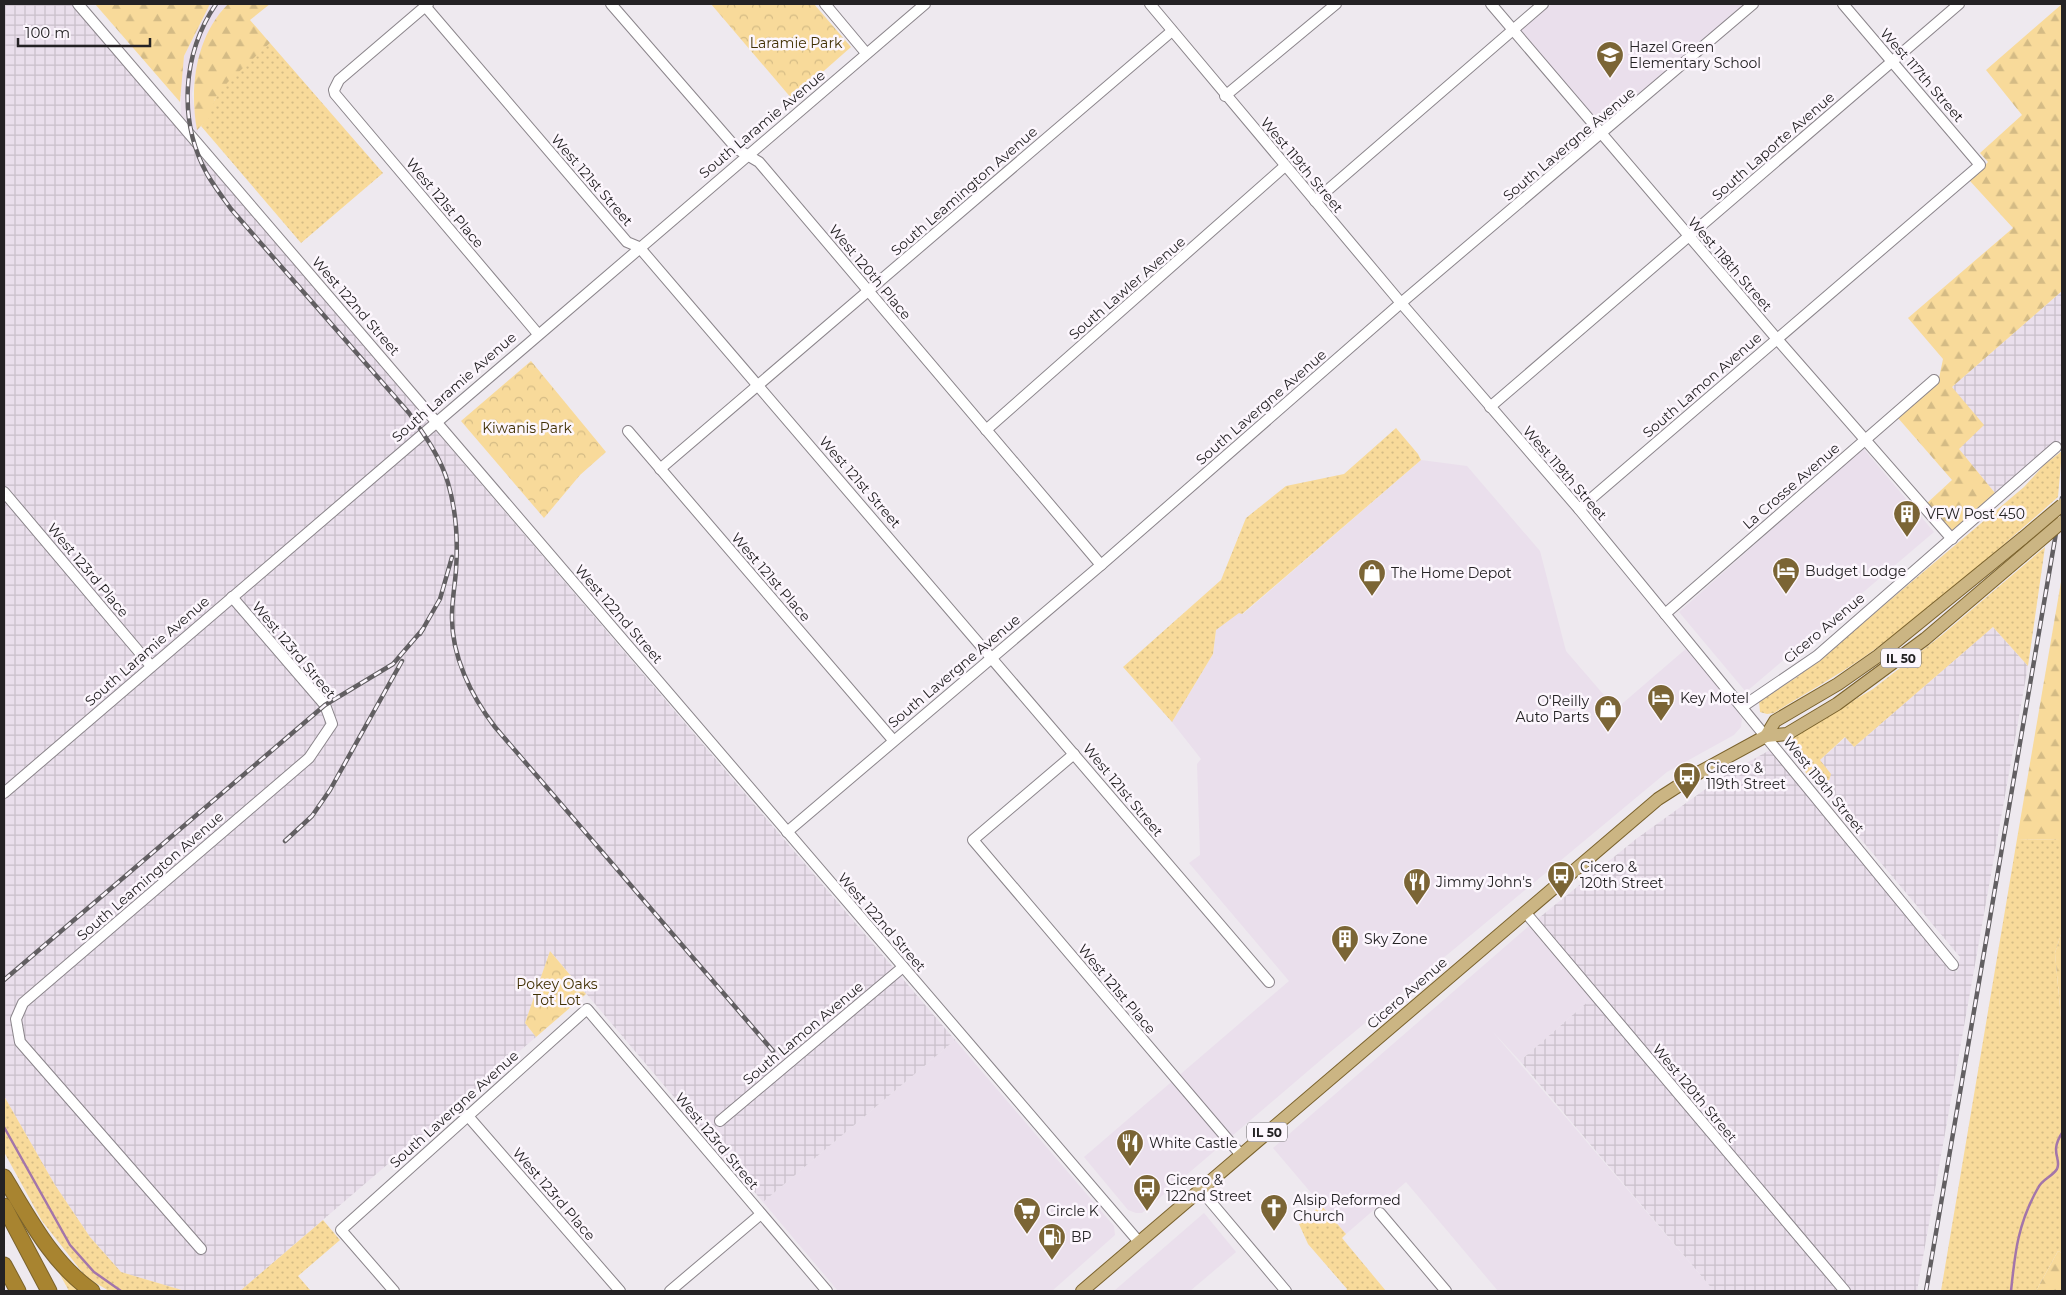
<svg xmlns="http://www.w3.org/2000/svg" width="2066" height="1295" viewBox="0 0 2066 1295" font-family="Montserrat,sans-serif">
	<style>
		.built { fill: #eadfec }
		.industrial { fill: url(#industrial-grid) }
		.grass { fill: url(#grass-dots) }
		.forest { fill: url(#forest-firs) }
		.park { fill: url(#park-crowns) }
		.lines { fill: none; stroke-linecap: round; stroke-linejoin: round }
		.stream { stroke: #a375aa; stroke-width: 2.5 }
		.minor-casing { stroke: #8b858b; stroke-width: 12 }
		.major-casing { stroke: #7a622c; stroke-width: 14 }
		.highway-casing { stroke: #7a622c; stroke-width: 17 }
		.minor { stroke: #fff; stroke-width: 10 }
		.major { stroke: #cbb583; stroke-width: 12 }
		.highway { stroke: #a88430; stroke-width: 15 }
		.rail-casing { stroke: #625f62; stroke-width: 4.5 }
		.rail { stroke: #fcf6fd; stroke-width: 2.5; stroke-dasharray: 8; stroke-linecap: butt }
		.major-bridge-casing { stroke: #7a622c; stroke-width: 14; stroke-linecap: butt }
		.major-bridge { stroke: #cbb583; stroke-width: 12 }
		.labels { text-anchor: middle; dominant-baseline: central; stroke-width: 5; stroke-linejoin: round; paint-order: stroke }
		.shield { fill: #fcf6fd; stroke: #656265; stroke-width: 1 }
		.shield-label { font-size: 12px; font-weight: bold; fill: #242224 }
		.park-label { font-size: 14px; fill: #413004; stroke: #fcf6fd }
		.poi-label { font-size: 14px; fill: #242224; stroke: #fcf6fd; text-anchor: start }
		.street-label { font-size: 14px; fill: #242224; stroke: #fcf6fd }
	</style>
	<defs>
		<pattern id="industrial-grid" width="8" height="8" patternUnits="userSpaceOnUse" patternTransform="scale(1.25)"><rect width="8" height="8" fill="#eadfec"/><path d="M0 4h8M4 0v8" fill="none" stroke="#c9bfca"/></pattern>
		<pattern id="grass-dots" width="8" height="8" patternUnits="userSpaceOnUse" patternTransform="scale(1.25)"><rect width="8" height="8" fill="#f8da9a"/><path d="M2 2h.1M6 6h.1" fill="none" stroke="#d4bb85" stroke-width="1.8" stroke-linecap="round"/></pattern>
		<pattern id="forest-firs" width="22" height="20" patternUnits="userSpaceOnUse" patternTransform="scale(1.25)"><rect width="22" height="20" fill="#f8da9a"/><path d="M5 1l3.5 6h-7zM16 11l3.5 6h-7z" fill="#d4bb85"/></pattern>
		<pattern id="park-crowns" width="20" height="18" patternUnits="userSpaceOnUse" patternTransform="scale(1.25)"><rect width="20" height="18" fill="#f8da9a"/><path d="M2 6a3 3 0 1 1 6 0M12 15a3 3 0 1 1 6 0" fill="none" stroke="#d4bb85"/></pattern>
	</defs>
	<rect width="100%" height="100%" fill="#eee9ef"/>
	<g class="built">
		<polygon points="210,4 228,4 222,10 203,47 196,71 192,94 198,133 181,115 181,77 184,56"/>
		<polygon points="1552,4 1745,4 1603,127 1520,31"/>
		<polygon points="1863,448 1934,532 1746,692 1679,612"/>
		<polygon points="1421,460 1467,466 1540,551 1566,651 1616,709 1688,647 1738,712 1742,719 1741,727 1734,735 1667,772 1329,1053 1142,1213 1136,1213 1128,1210 1084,1157 1289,981 1189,863 1200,855 1197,764 1201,759 1172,722 1213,654 1216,630 1239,612 1243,614"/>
		<polygon points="1529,926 1591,999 1520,1061 1493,1032 1714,1291 1498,1291 1406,1182 1346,1234 1273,1148"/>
		<polygon points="955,1040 1114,1226 1115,1235 1052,1291 838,1291 763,1202"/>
		<polygon points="1204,1213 1236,1252 1190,1291 1114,1291"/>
	</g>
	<g class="industrial">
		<polygon points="4,4 72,4 955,1040 763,1202 550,951 525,1023 536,1037 240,1291 185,1291 121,1272 90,1237 55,1185 4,1096"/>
		<polygon points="2062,291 2062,438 1995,493 1959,449 1952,387"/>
		<polygon points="1993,627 2028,666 1917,1291 1714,1291 1520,1061 1591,999 1529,926 1636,839 1725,775 1770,750 1957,973 1960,957 1817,787 1824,786 1820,760 1846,737 1854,747"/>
	</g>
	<g class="grass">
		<path d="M270,43l113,130 -82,70 -100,-117c8,-9 9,-17 14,-27 12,-22 36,-39 55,-56z"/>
		<polygon points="1396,428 1418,454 1421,460 1242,614 1239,613 1216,630 1213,654 1172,722 1123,667 1221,580 1246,518 1286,486 1344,474"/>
		<path d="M2062,451l-4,46c-63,55 -125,112 -194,160 -29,20 -60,37 -90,56l-7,1 -7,-2 -1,-11 38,-24 41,-33 186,-157 20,-22z"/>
		<path d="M2045,547l-17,119 -35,-39 -139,120 -9,-10 -25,23 11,14c-2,9 -5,12 -14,13l-31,-40 1,-7 86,-51 69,-54z"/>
		<polygon points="2062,833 2062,931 2055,953 2062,1029 2062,1253 2058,1251 2036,1291 1941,1291 2017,839 2059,840"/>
		<polygon points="4,1096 55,1185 90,1237 121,1272 185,1291 109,1291 86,1277 42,1221 4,1152"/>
		<polygon points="1321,1205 1346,1234 1342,1238 1386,1291 1346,1291 1347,1289 1308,1244 1299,1224"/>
		<polygon points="323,1220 340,1240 298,1276 311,1291 240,1291"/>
		<polygon points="62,1270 83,1291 69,1291 58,1271"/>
	</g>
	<g class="forest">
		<polygon points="95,4 210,4 184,56 180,102"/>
		<path d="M228,4h42l-20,16 20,23 -42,39 -13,17 -6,19 -12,12c-8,-43 -1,-94 31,-126z"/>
		<polygon points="2062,4 2062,291 1952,387 1984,425 1959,449 1995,493 1951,533 1926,504 1952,480 1898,418 1938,383 1943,359 1908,318 2013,228 1970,181 1988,162 1980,153 2022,115 1986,70"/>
		<polygon points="2062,576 2062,833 2060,840 2017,839"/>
		<polygon points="2062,931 2062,1029 2055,953"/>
		<polygon points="2058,1251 2062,1253 2062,1291 2036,1291"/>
	</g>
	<g class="park">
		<polygon points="711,4 814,4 851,47 792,99"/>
		<polygon points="531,361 606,452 580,475 544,518 461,421"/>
		<polygon points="550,951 586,994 536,1037 525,1023"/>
	</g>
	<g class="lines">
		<g class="stream">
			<polyline points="4,1127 70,1245 94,1272 121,1291"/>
			<path d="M2011,1291c4,-39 7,-68 27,-103 4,-9 14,-11 19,-19 5,-10 -8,-16 5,-36"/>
		</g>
		<defs>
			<g id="minor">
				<polyline points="78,4 1139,1242"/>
				<polyline points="428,4 339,80 334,90 335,94 538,334"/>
				<polyline points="611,4 737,149 759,162 1101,565"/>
				<polyline points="825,4 866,53"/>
				<polyline points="1150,4 1401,303 1579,509 1953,965"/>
				<polyline points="1491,4 1777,339 1952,539"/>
				<polyline points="425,6 627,242 639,247 1269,982"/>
				<polyline points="1225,96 1336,4"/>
				<polyline points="1315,201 1543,4"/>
				<polyline points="1490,407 1959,4"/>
				<polyline points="986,430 1285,166"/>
				<polyline points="628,431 893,740"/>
				<polyline points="660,469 1172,31"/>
				<polyline points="4,492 151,666"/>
				<polyline points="1579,509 1980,165 1843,4"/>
				<polyline points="1665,614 1934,380"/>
				<polyline points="1742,707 1817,656 2056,447"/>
				<polyline points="1074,754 973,840 1241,1155"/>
				<polyline points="4,793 925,4"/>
				<polyline points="787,832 1101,565 1401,303 1753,4"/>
				<polyline points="1525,912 1845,1291"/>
				<polyline points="467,1115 620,1291"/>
				<polyline points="720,1121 903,967"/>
				<polyline points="1200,1189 1286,1291"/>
				<polyline points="1380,1213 1446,1291"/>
				<polyline points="201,1249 20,1042 16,1019 23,1003 309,758 332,724 325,705 232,597"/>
				<polyline points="394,1291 341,1230 587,1009 827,1291"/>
				<polyline points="670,1291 761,1214"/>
			</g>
			<g id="major">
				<polyline points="1766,736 1775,721 1838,684 1878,656 2023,538"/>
				<polyline points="1082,1291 1658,799 1700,772 1766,736 1787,734 1837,704 1925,639 2021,557"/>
			</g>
			<g id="highway">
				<path d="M4,1177c25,41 48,86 88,114"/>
				<polyline points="4,1206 49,1291"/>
				<polyline points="4,1265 18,1291"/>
			</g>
		</defs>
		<use href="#minor" class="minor-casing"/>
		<use href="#major" class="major-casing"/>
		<use href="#highway" class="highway-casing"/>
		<use href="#minor" class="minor"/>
		<use href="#major" class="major"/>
		<use href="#highway" class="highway"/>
		<defs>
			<g id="rail">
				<path d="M216,4c-34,50 -38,117 -9,170 7,12 16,24 24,35l178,204c15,21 32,45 39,70 8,27 10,59 8,87 -1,15 -4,30 -4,45 -1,40 19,81 43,112l278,324"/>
				<polyline points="420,634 440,599 452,557"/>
				<polyline points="285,841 312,816 330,790 402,661"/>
				<polyline points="4,980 325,705 393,664 423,629"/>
				<polyline points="1926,1291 2062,498"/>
			</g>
		</defs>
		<use href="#rail" class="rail-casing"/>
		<use href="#rail" class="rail"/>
		<defs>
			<g id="major-bridge">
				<polyline points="2023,538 2062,505"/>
				<polyline points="2021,557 2062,522"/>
			</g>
		</defs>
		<use href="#major-bridge" class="major-bridge-casing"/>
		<use href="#major-bridge" class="major-bridge"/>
	</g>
	<defs>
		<symbol id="school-pin" viewBox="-11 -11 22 30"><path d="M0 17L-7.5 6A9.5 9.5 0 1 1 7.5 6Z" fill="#7b6535" stroke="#fcf6fd"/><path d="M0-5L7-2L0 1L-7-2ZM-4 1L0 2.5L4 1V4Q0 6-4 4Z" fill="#fff"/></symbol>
		<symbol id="building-pin" viewBox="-11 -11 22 30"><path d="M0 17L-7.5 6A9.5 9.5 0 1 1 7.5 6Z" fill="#7b6535" stroke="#fcf6fd"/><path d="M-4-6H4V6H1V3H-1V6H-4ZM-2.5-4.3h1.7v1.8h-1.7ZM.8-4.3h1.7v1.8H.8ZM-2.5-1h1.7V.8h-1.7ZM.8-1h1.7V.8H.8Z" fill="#fff"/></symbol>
		<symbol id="hotel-pin" viewBox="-11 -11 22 30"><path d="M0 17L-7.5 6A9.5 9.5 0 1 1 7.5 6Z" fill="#7b6535" stroke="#fcf6fd"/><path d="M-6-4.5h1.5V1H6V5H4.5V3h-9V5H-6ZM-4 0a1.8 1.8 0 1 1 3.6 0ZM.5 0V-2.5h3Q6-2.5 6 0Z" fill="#fff"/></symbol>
		<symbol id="shop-pin" viewBox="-11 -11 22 30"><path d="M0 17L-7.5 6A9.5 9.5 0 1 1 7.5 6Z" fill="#7b6535" stroke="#fcf6fd"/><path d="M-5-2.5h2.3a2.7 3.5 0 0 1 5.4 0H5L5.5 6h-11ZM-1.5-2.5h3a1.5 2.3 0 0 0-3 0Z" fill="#fff"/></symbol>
		<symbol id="bus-pin" viewBox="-11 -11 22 30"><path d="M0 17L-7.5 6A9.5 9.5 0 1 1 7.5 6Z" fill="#7b6535" stroke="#fcf6fd"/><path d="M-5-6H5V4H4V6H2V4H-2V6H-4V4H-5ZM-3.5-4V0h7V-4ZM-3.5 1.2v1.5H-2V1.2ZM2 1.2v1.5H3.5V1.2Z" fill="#fff"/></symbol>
		<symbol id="restaurant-pin" viewBox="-11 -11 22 30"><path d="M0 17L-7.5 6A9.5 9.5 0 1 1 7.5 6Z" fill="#7b6535" stroke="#fcf6fd"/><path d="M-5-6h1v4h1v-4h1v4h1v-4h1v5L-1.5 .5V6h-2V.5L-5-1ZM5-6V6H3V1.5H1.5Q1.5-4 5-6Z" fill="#fff"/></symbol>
		<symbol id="church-pin" viewBox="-11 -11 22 30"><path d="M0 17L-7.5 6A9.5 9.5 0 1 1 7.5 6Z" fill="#7b6535" stroke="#fcf6fd"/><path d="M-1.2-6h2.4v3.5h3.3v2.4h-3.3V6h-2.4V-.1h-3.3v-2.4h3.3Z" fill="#fff"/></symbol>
		<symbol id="supermarket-pin" viewBox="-11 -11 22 30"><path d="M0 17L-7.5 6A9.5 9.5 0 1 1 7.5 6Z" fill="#7b6535" stroke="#fcf6fd"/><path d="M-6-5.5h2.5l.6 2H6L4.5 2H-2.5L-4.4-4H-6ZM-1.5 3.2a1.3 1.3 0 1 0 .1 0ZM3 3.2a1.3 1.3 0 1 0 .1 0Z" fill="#fff"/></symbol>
		<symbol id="fuel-pin" viewBox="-11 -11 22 30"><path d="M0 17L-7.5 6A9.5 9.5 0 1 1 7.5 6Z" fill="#7b6535" stroke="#fcf6fd"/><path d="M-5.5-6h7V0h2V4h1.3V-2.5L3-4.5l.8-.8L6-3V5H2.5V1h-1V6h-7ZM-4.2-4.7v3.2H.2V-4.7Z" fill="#fff"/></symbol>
	</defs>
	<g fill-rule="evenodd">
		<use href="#school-pin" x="1594" y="39" width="32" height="43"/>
		<use href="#building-pin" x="1891" y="498" width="32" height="43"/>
		<use href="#hotel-pin" x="1770" y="555" width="32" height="43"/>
		<use href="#shop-pin" x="1356" y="557" width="32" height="43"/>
		<use href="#hotel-pin" x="1645" y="682" width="32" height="43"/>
		<use href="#shop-pin" x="1592" y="693" width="32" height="43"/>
		<use href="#bus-pin" x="1671" y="760" width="32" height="43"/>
		<use href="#bus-pin" x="1545" y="859" width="32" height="43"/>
		<use href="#restaurant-pin" x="1401" y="866" width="32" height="43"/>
		<use href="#building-pin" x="1329" y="923" width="32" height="43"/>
		<use href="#restaurant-pin" x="1114" y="1127" width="32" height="43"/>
		<use href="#bus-pin" x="1131" y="1172" width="32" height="43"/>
		<use href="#church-pin" x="1258" y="1192" width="32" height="43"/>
		<use href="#supermarket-pin" x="1011" y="1195" width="32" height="43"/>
		<use href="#fuel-pin" x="1036" y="1221" width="32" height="43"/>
	</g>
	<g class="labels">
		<g class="shield">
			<rect x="1881" y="648.5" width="40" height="19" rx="4"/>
			<rect x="1247" y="1122.5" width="40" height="19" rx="4"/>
		</g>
		<g class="shield-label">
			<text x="1901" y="658">IL 50</text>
			<text x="1267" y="1132">IL 50</text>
		</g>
		<g class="park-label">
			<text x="796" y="43">Laramie Park</text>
			<text x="527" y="428">Kiwanis Park</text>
			<text x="557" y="984">Pokey Oaks<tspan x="557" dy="16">Tot Lot</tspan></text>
		</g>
		<g class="poi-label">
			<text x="1629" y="47">Hazel Green<tspan x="1629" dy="16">Elementary School</tspan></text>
			<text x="1926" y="514">VFW Post 450</text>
			<text x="1805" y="571">Budget Lodge</text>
			<text x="1391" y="573">The Home Depot</text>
			<text x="1680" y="698">Key Motel</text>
			<text x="1589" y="701" text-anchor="end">O'Reilly<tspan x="1589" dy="16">Auto Parts</tspan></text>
			<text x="1706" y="768">Cicero &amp;<tspan x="1706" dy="16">119th Street</tspan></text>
			<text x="1580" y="867">Cicero &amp;<tspan x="1580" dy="16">120th Street</tspan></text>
			<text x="1436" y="882">Jimmy John's</text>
			<text x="1364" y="939">Sky Zone</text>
			<text x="1149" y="1143">White Castle</text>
			<text x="1166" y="1180">Cicero &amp;<tspan x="1166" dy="16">122nd Street</tspan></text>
			<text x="1293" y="1200">Alsip Reformed<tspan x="1293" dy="16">Church</tspan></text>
			<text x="1046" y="1211">Circle K</text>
			<text x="1071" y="1237">BP</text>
		</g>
		<g class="street-label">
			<text transform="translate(1922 75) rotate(49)">West 117th Street</text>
			<text transform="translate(762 124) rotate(-40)">South Laramie Avenue</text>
			<text transform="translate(1569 144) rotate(-40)">South Lavergne Avenue</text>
			<text transform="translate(1773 146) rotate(-41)">South Laporte Avenue</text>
			<text transform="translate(1302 165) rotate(50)">West 119th Street</text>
			<text transform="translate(592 180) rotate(49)">West 121st Street</text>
			<text transform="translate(964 191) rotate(-41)">South Leamington Avenue</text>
			<text transform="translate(445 203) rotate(50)">West 121st Place</text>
			<text transform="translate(1730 264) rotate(49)">West 118th Street</text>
			<text transform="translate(870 272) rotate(50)">West 120th Place</text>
			<text transform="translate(1127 288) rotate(-41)">South Lawler Avenue</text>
			<text transform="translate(356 306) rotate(49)">West 122nd Street</text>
			<text transform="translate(1702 385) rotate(-41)">South Lamon Avenue</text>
			<text transform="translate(454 387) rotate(-41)">South Laramie Avenue</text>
			<text transform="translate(1261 407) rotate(-41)">South Lavergne Avenue</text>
			<text transform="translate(1565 473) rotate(49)">West 119th Street</text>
			<text transform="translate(860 482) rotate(49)">West 121st Street</text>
			<text transform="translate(1791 486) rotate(-41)">La Crosse Avenue</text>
			<text transform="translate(88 570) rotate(50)">West 123rd Place</text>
			<text transform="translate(771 577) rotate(49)">West 121st Place</text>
			<text transform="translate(619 614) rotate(49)">West 122nd Street</text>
			<text transform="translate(1824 628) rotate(-40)">Cicero Avenue</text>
			<text transform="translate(294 650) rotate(50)">West 123rd Street</text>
			<text transform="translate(147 651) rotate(-41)">South Laramie Avenue</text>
			<text transform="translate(954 671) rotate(-40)">South Lavergne Avenue</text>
			<text transform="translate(1824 785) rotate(51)">West 119th Street</text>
			<text transform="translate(1123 790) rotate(50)">West 121st Street</text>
			<text transform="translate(150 876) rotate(-41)">South Leamington Avenue</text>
			<text transform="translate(882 922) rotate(49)">West 122nd Street</text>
			<text transform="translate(1117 989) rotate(50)">West 121st Place</text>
			<text transform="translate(1407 993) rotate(-41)">Cicero Avenue</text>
			<text transform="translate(803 1033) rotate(-40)">South Lamon Avenue</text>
			<text transform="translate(1695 1093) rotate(50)">West 120th Street</text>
			<text transform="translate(454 1109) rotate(-42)">South Lavergne Avenue</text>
			<text transform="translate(717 1141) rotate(50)">West 123rd Street</text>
			<text transform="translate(554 1194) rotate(49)">West 123rd Place</text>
		</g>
	</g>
	<rect width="2066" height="1295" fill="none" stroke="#242224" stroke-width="10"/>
	<path d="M18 38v8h132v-8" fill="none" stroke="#242224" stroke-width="2.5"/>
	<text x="25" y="38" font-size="15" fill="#242224" stroke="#fcf6fd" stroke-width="4" paint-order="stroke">100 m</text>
</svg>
